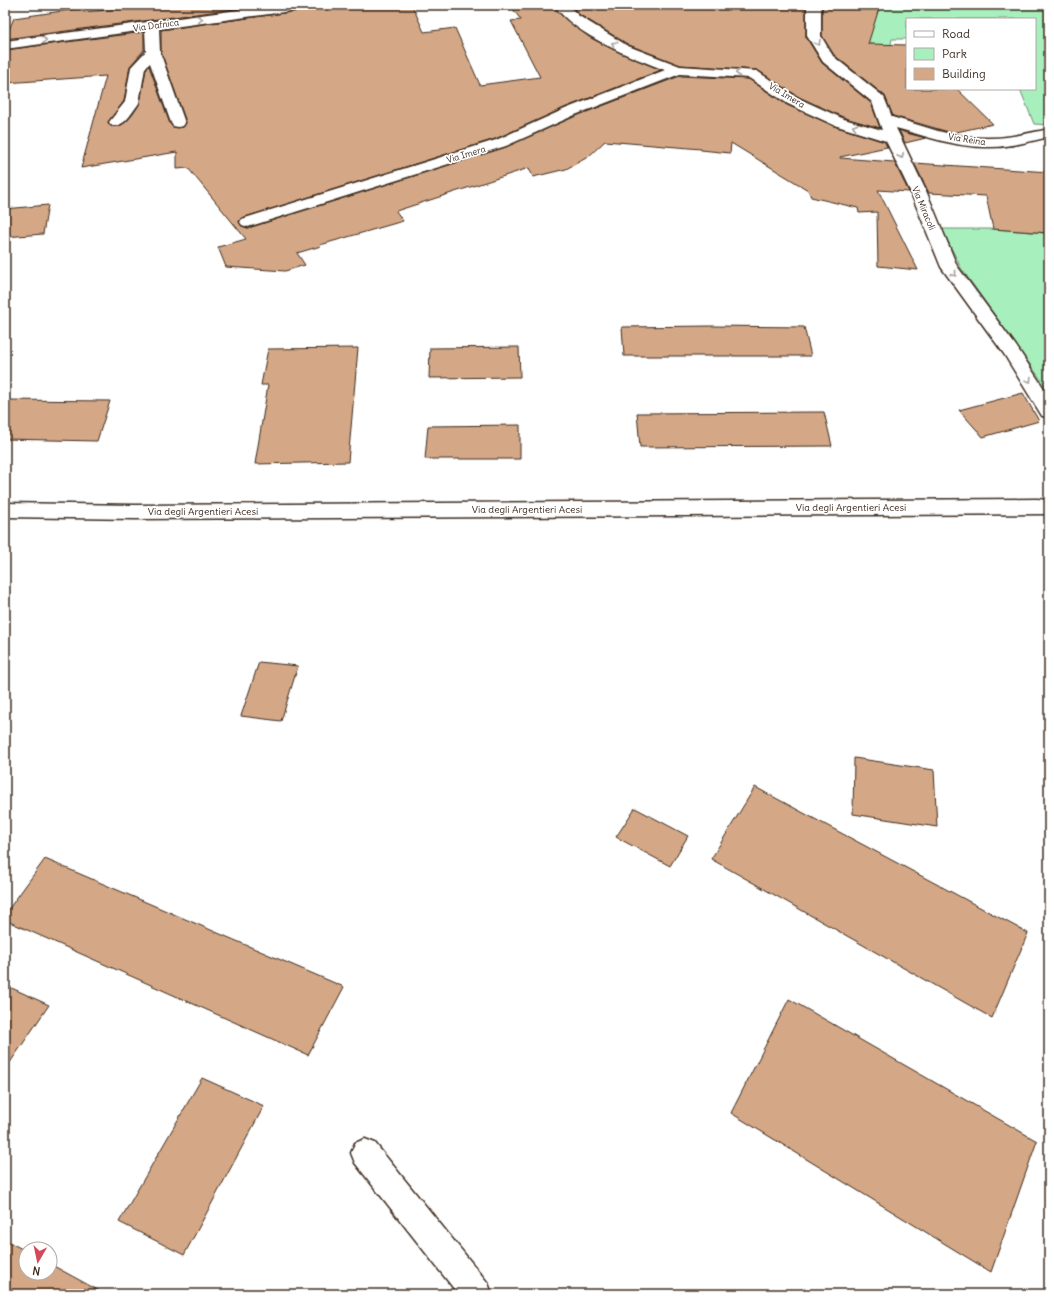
<svg xmlns="http://www.w3.org/2000/svg" width="1054" height="1299" viewBox="0 0 1054 1299" font-family="Delius,sans-serif">
	<style>
		.green { fill: #a7efbd; stroke: #718c6e }
		.building { fill: #d4a886; stroke: #3b2a1e }
		.lines { fill: none; stroke-linecap: round; stroke-linejoin: round }
		.minor-casing { stroke: #3b2a1e; stroke-width: 3 }
		.minor { fill: #fff; fill-rule: evenodd }
		.oneway { stroke: #a79f9a }
		.labels { text-anchor: middle; dominant-baseline: central; stroke-width: 3.5; stroke-linejoin: round; paint-order: stroke }
		.far-street-label { font-size: 9px; fill: #3b2a1e; stroke: #fff }
		.street-label { font-size: 10px; fill: #3b2a1e; stroke: #fff }
	</style>
	<rect width="100%" height="100%" fill="#fff"/>
	<filter id="ink" filterUnits="userSpaceOnUse"><feTurbulence type="fractalNoise" baseFrequency=".025" numOctaves="2"/><feDisplacementMap in="SourceGraphic" scale="8" xChannelSelector="R" yChannelSelector="G"/><feConvolveMatrix kernelMatrix="1 2 1 2 8 2 1 2 1" color-interpolation-filters="sRGB"/></filter>
	<g filter="url(#ink)">
		<g class="green">
			<polygon points="884,5 1049,5 1049,125 1034,124 1020,89 1035,89 1035,19 907,19 907,39 892,39 890,49 879,50 862,37 854,13"/>
			<polygon points="1049,224 1049,391 961,268 942,229 993,229 1044,233"/>
		</g>
		<g class="building">
			<polygon points="134,5 265,5 5,39 14,18 83,8 83,12 134,8"/>
			<polygon points="314,5 412,5 424,32 455,28 480,85 540,77 511,21 521,20 510,5 553,5 563,17 589,37 620,53 661,70 564,108 495,139 242,218 239,221 242,226 248,228 506,147 576,116 680,76 749,79 787,105 834,126 885,142 887,147 840,157 840,158 894,162 909,192 878,190 918,270 878,266 877,212 859,213 858,208 811,197 808,190 731,143 730,153 701,150 701,149 605,141 588,157 566,169 533,177 529,168 396,211 403,221 320,245 321,246 297,253 305,265 285,271 226,267 218,247 246,239 188,168 177,169 177,152 81,168 106,76 5,83 5,50 144,32 144,50 130,66 124,101 108,123 111,126 120,126 127,121 133,114 140,103 146,69 149,66 170,124 173,127 183,127 186,122 161,52 161,30 306,10 311,9"/>
			<polygon points="570,5 806,5 806,37 822,63 871,103 880,128 845,118 799,97 757,70 680,65 629,45 580,15"/>
			<polygon points="822,5 880,5 868,44 907,45 907,89 957,89 993,124 952,133 893,116 885,96 834,55 822,36"/>
			<polygon points="899,130 906,133 926,138 905,143"/>
			<polygon points="914,163 1049,172 1049,233 993,229 986,196 929,193"/>
			<polygon points="48,205 43,234 5,237 5,209"/>
			<polygon points="712,326 804,327 811,356 624,356 622,327"/>
			<polygon points="519,347 520,377 429,378 430,348"/>
			<polygon points="358,348 348,462 255,464 268,385 261,385 268,349"/>
			<polygon points="1023,393 1039,421 983,437 959,410"/>
			<polygon points="5,400 110,401 97,441 5,439"/>
			<polygon points="824,412 832,446 640,447 637,413"/>
			<polygon points="520,425 520,459 425,459 428,426"/>
			<polygon points="259,662 298,666 281,721 241,716"/>
			<polygon points="854,758 934,770 937,827 853,814"/>
			<polygon points="755,787 1028,933 992,1018 711,859"/>
			<polygon points="635,808 688,836 670,866 616,837"/>
			<polygon points="45,859 344,987 308,1055 5,920 5,914"/>
			<polygon points="5,985 49,1005 5,1070"/>
			<polygon points="789,999 1037,1141 991,1272 731,1113"/>
			<polygon points="202,1078 264,1106 184,1255 119,1222"/>
			<polygon points="5,1240 26,1251 26,1273 50,1273 50,1264 105,1294 5,1294"/>
		</g>
		<g class="lines">
			<defs>
				<g id="minor">
					<path d="M276,5h37l-2,3 -5,1 -147,20 1,23 25,71 -2,3 -5,1 -5,-1 -2,-3 -21,-60 -5,5 -6,35 -2,3c-7,9 -13,22 -26,19l-2,-3 16,-20 6,-35 15,-16 -1,-21 -140,19v-8z"/>
					<path d="M554,5h14l11,11 49,30 52,20 77,5 41,27 46,21 38,11 -10,-28 -49,-40 -16,-26v-31h14v31l12,20 51,41 8,20c31,9 61,21 93,21 22,1 43,-5 64,-9v8c-21,5 -42,11 -64,10 -30,0 -60,-11 -89,-19l31,65 30,73 59,80 33,50v21l-7,-1 -38,-62 -63,-87 -30,-74 -25,-52 -52,-16 -46,-21 -39,-26 -69,-4 -105,41 -69,31 -252,79 -6,2 -6,-2 -2,-3 2,-3 254,-79 69,-31 100,-39c-34,-13 -89,-34 -111,-65z"/>
					<polygon points="1037,499 1049,500 1049,514 135,519 5,517 5,503 135,505"/>
					<polygon points="365,1139 375,1143 488,1283 492,1294 458,1294 355,1163 351,1153 355,1143"/>
				</g>
			</defs>
			<use href="#minor" class="minor-casing"/>
			<use href="#minor" class="minor"/>
		</g>
		<defs><path id="oneway-chevron" d="M-2-3.5L2.5 0L-2 3.5" fill="none" stroke-width="1.6" stroke-linecap="round" stroke-linejoin="round"/></defs>
		<g class="oneway">
			<use href="#oneway-chevron" transform="translate(200 19) rotate(-8)"/>
			<use href="#oneway-chevron" transform="translate(44 40) rotate(-7)"/>
			<use href="#oneway-chevron" transform="translate(818 43) rotate(59)"/>
			<use href="#oneway-chevron" transform="translate(614 44) rotate(-148)"/>
			<use href="#oneway-chevron" transform="translate(738 73) rotate(-177)"/>
			<use href="#oneway-chevron" transform="translate(855 127) rotate(-163)"/>
			<use href="#oneway-chevron" transform="translate(901 156) rotate(64)"/>
			<use href="#oneway-chevron" transform="translate(954 274) rotate(53)"/>
			<use href="#oneway-chevron" transform="translate(1029 380) rotate(58)"/>
		</g>
	</g>
	<g class="labels">
		<g class="far-street-label">
			<text transform="translate(156 25) rotate(-8)">Via Dafnica</text>
			<text transform="translate(787 95) rotate(31)">Via Imera</text>
			<text transform="translate(967 139) rotate(9)">Via Reina</text>
			<text transform="translate(466 154) rotate(-17)">Via Imera</text>
			<text transform="translate(924 208) rotate(67)">Via Miracoli</text>
		</g>
		<g class="street-label">
			<text x="851" y="507">Via degli Argentieri Acesi</text>
			<text x="527" y="509">Via degli Argentieri Acesi</text>
			<text x="203" y="511">Via degli Argentieri Acesi</text>
		</g>
	</g>
	<rect width="1054" height="1299" fill="none" stroke="#fff" stroke-width="20"/>
	<rect x="10" y="10" width="1034" height="1279" fill="none" stroke="#3b2a1e" stroke-width="1.5" filter="url(#ink)"/>
	<rect x="906" y="18" width="130" height="72" fill="#ffffff" stroke="#b1aaa5"/>
	<rect x="914" y="31" width="20" height="6" fill="#ffffff" stroke="#b1aaa5"/>
	<text x="942" y="38" font-size="12" fill="#3b2a1e">Road</text>
	<rect x="914" y="48" width="20" height="12" fill="#a7efbd" stroke="#b1aaa5"/>
	<text x="942" y="58" font-size="12" fill="#3b2a1e">Park</text>
	<rect x="914" y="68" width="20" height="12" fill="#d4a886" stroke="#b1aaa5"/>
	<text x="942" y="78" font-size="12" fill="#3b2a1e">Building</text>
	<g transform="translate(38 1261) rotate(189)"><circle r="19" fill="#ffffff" stroke="#b1aaa5"/>
	<path d="M0-3L7 15L0 10L-7 15Z" fill="#d1495b"/>
	<text y="-6" font-size="11" font-weight="bold" text-anchor="middle" fill="#3b2a1e">N</text>
	</g>
</svg>
